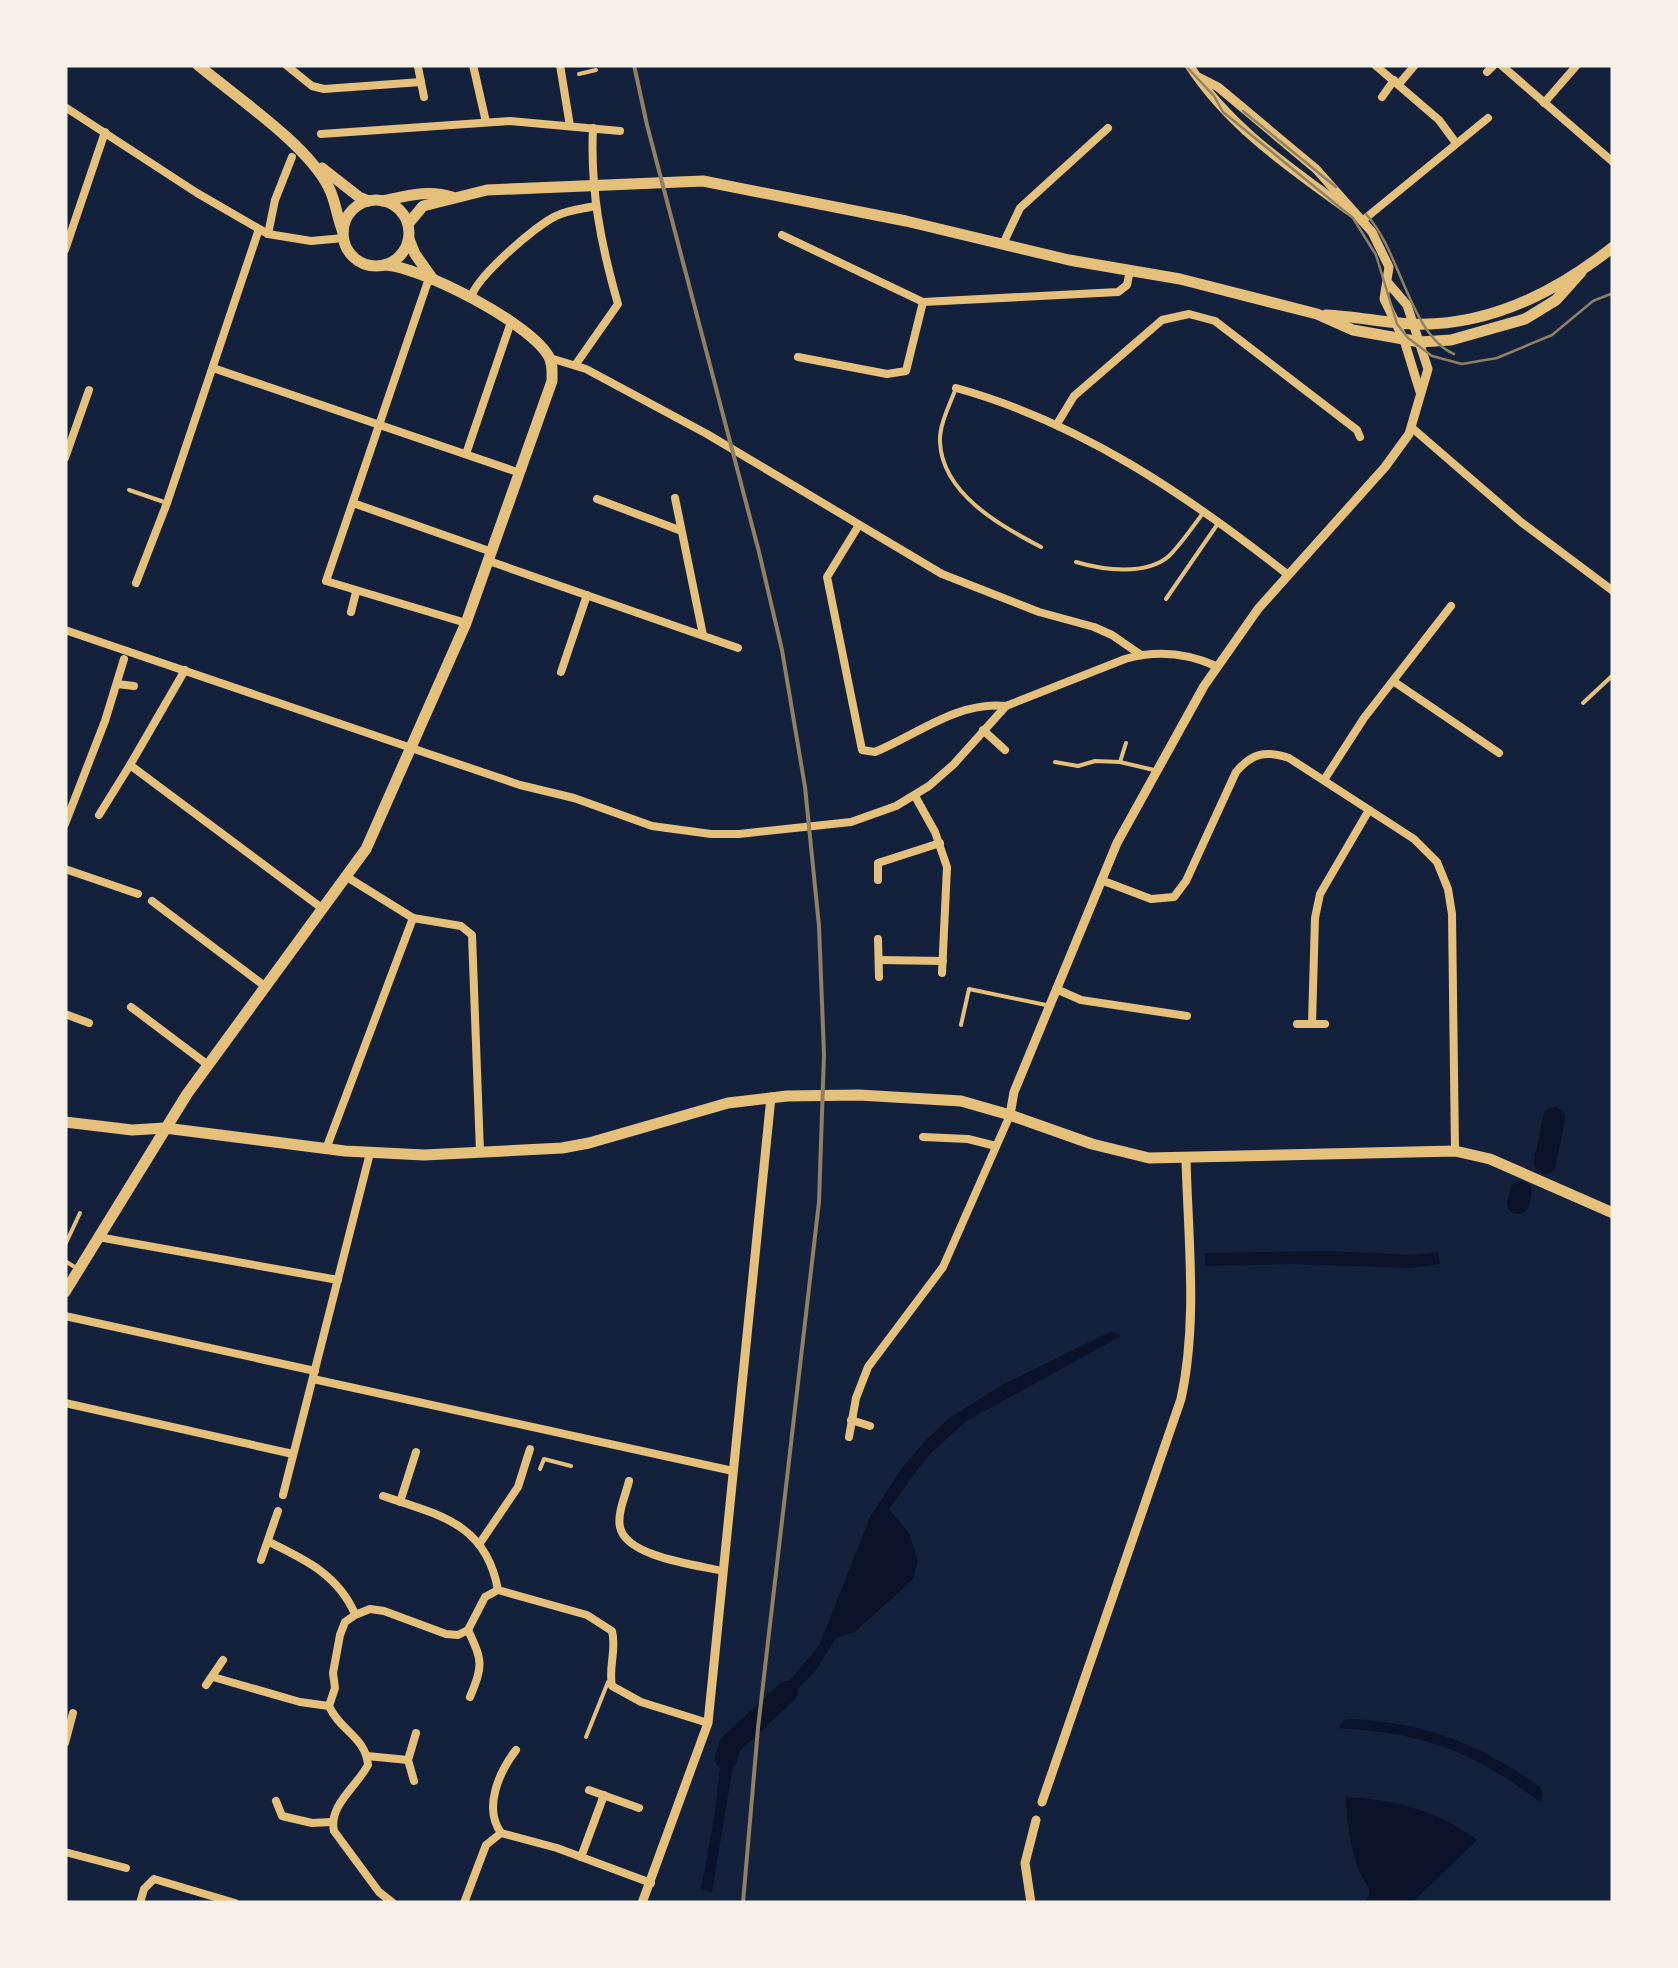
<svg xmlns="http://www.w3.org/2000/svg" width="1678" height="1968" viewBox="0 0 1678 1968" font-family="'Archivo Narrow',sans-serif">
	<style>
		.water { fill: #0b132b }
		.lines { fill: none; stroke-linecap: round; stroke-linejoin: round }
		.river { stroke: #0b132b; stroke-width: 22 }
		.service { stroke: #e5c07b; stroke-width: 4 }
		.minor { stroke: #e5c07b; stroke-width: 8 }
		.tertiary { stroke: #e5c07b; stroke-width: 9 }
		.primary { stroke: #e5c07b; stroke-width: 11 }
		.tram { stroke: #918062; stroke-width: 2.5 }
		.rail { stroke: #918062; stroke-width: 4 }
	</style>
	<rect width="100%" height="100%" fill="#14213d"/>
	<g class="water">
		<polygon points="1547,1114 1558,1118 1549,1162 1543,1160 1543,1152 1538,1157 1533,1155 1538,1149"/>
		<polygon points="1326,1251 1414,1255 1438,1252 1440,1264 1411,1268 1289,1264 1205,1266 1205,1253"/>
		<polygon points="1112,1331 1121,1336 965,1422 927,1457 889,1509 909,1533 914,1548 918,1562 913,1579 855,1632 836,1638 814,1673 765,1722 767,1694 780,1692 819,1646 870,1517 902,1468 927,1439 951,1417 1002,1385"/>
		<path d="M741,1718l-29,174 -11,-3c4,-23 9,-47 13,-71 6,-40 3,-67 27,-100z"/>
		<path d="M1351,1719c75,4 127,24 189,68l3,9 -3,6c-69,-52 -117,-69 -202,-74l6,-8z"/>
		<path d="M1346,1797c47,2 93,14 131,43l-65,63h-48l6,-11c-3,-8 -8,-14 -11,-22 -7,-14 -14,-58 -13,-73z"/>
	</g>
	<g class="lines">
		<g class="river">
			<polyline points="1545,1163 1554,1118"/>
			<polyline points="1518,1203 1521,1192"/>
			<polyline points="726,1759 730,1745 787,1692"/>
		</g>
		<g class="service">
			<polyline points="579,74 596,70"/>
			<path d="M956,388c-6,16 -17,37 -16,54 2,51 60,84 101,105"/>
			<polyline points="129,490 167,503"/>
			<path d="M1076,562c27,8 70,14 93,-6 13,-13 24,-30 35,-44"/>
			<polyline points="1166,599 1219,522"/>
			<polyline points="1583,703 1613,675"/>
			<polyline points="1055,762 1078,766 1095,761 1120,762 1154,770"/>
			<polyline points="1120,762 1126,743"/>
			<polyline points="961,1025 969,989 1046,1005"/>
			<polyline points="65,1245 80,1213"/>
			<polyline points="65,1261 78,1269"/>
			<polyline points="540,1469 544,1459 571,1466"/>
			<polyline points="586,1737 608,1682"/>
		</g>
		<g class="minor">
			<polyline points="286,65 312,86 324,89 421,82"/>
			<polyline points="473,65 486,122"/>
			<polyline points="560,65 570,126"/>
			<polyline points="1375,65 1439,120 1456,143"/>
			<polyline points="1501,65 1613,162"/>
			<polyline points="418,67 424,97"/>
			<polyline points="1487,72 1494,65"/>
			<polyline points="1399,84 1415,65"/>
			<polyline points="1382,97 1394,80"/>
			<polyline points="1544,103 1577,65"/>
			<polyline points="65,107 197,193 268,234 311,241 344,238"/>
			<polyline points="321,134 510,121 620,131"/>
			<polyline points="1362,221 1488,118"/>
			<polyline points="268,234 275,200 292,157"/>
			<polyline points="782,235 923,302 1118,292 1127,285 1130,270"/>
			<polyline points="1003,244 1020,208 1108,128"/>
			<polyline points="65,250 105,132"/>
			<polyline points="432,278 427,284 326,581 466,623"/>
			<path d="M471,298c4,-20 65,-73 85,-82 12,-6 26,-7 39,-10"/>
			<polyline points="798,357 887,374 906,371 923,302"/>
			<polyline points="550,358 586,369 707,434 942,574 1039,612 1094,627 1112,635 1141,655"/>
			<path d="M576,364l42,-60c-17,-59 -28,-114 -25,-176"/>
			<polyline points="213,368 520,473"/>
			<path d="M956,388c124,34 232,108 331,186"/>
			<polyline points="1057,424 1074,396 1162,320 1189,314 1215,321 1357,430 1360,437"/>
			<polyline points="1411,427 1521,522 1613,591"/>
			<polyline points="466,454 511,322"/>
			<polyline points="65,458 89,390"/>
			<polyline points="675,498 703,635"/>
			<polyline points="597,499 679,530"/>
			<polyline points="353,503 492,552"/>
			<path d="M859,525l-32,52 35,173 13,2c43,-18 83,-51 131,-46"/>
			<polyline points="489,561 738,648"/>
			<polyline points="136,583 167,503 259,229"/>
			<polyline points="351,612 356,592"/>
			<path d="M65,630l455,155 54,13 78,28 59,8h28l112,-12 45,-16 33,-20 25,-22 52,-58 119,-47c31,-9 62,-6 91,7"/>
			<polyline points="185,670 130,765 323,909"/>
			<polyline points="561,672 587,595"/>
			<polyline points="1393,681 1499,753"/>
			<polyline points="117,684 134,686"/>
			<polyline points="983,730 1005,750"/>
			<polyline points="1324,780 1364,718 1451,606"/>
			<polyline points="915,796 935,832 947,867 942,973"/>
			<polyline points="99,815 130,765"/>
			<polyline points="65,824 105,721 124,659"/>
			<polyline points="65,869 138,894"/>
			<polyline points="347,877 413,918 461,926 472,935 480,1152"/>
			<polyline points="878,880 878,863 940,843"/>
			<path d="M1101,880l50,19 23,-2 12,-16 50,-109c16,-19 30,-22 53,-14l125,81 23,23 11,27 4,25 3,237"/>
			<polyline points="152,901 266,987"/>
			<polyline points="878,939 879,977"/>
			<polyline points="879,960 943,961"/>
			<polyline points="1056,989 1081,1000 1187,1016"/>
			<polyline points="131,1007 208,1065"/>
			<polyline points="65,1014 89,1023"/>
			<polyline points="1297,1024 1325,1024"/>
			<polyline points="1312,1024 1315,918 1320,894 1369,810"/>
			<polyline points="923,1137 968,1139 996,1146"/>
			<polyline points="326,1149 413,918"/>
			<polyline points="98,1237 338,1280"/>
			<polyline points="65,1316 315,1371"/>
			<polyline points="313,1379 733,1471"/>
			<polyline points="65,1403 293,1454"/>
			<polyline points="851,1420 870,1426"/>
			<polyline points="849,1437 856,1398 868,1367 943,1267 1010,1115"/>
			<path d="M629,1481c-3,13 -12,32 -9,46 6,30 77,38 103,44"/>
			<polyline points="283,1495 370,1153"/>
			<path d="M383,1496c56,19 103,27 115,94"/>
			<polyline points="400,1502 416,1452"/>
			<path d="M269,1542c37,18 69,33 86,72"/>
			<polyline points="480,1543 518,1487 530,1449"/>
			<polyline points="261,1560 278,1511"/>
			<path d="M468,1630c15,32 15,35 2,67"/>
			<polyline points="213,1677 300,1702 329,1706"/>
			<polyline points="206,1685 223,1660"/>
			<polyline points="65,1743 73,1713"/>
			<polyline points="367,1756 408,1760"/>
			<polyline points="414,1781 408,1760 416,1733"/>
			<polyline points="589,1790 639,1808"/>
			<polyline points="276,1801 282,1816 312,1823 332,1822"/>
			<path d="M501,1833c-18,-25 -2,-61 15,-83"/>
			<polyline points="65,1852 126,1868"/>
			<polyline points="581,1857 604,1795"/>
			<polyline points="140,1903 144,1889 154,1879 235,1903"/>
			<path d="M393,1903l-14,-11 -45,-61c-6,-25 23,-45 34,-66 -2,-28 -29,-35 -39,-59l6,-18 -2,-15 7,-38 5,-13 10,-7 15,-6 14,2 62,23 12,1 10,-5 17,-33 13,-7 89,25 25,16c5,19 -4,36 0,55l29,16 67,21"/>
			<polyline points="464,1903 486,1845 501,1833 557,1848 651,1883"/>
		</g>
		<g class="tertiary">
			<path d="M1189,65c40,62 100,102 159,145"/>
			<polyline points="1198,77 1218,87 1316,169 1372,232 1389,267 1384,299 1404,340 1420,392"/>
			<polyline points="1010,1115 1014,1092 1117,843 1204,686 1258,609 1385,467 1409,434 1428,369 1407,305 1389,284"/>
			<path d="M1042,1802l139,-403c17,-78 7,-161 5,-240"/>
			<polyline points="642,1903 708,1723 771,1097"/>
			<polyline points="1031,1903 1025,1863 1036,1820"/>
		</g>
		<g class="primary">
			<path d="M198,65c38,32 110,80 131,123 7,14 8,30 14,44"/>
			<polyline points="322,168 359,197 369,201"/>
			<circle cx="376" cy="233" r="33"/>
			<path d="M383,201c23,-5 46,-12 69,-4"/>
			<polyline points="408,224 423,206 487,190 703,181 906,221 1069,260 1180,279 1317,314 1353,330 1420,342 1451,340 1525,319 1556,300 1581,272"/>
			<polyline points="409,239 415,254 432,278"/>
			<path d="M1326,315c29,1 58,8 86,9 76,3 143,-31 201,-77"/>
			<polyline points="65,1122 132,1130 165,1128 345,1151 424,1155 562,1148 589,1143 728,1103 787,1096 859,1095 961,1101 1010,1115 1092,1144 1149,1158 1455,1151 1490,1159 1613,1213"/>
			<path d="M65,1292l122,-198 179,-245 100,-226 86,-242c0,-9 1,-16 -3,-24 -17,-33 -129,-91 -165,-92"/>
		</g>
		<g class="tram">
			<polyline points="1185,65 1214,96 1223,112 1353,218 1376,255 1397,324 1408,338 1432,356 1462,364 1497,358 1552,335 1593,301 1613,293"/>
			<polyline points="1243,111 1336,187"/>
			<path d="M1366,214c35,38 44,121 88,140"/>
		</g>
		<polyline class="rail" points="634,65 647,125 759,552 782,650 805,787 819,926 824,1054 819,1202 758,1728 743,1903"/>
	</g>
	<rect width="1678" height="1968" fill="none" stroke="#f6f1e7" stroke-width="135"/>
</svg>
